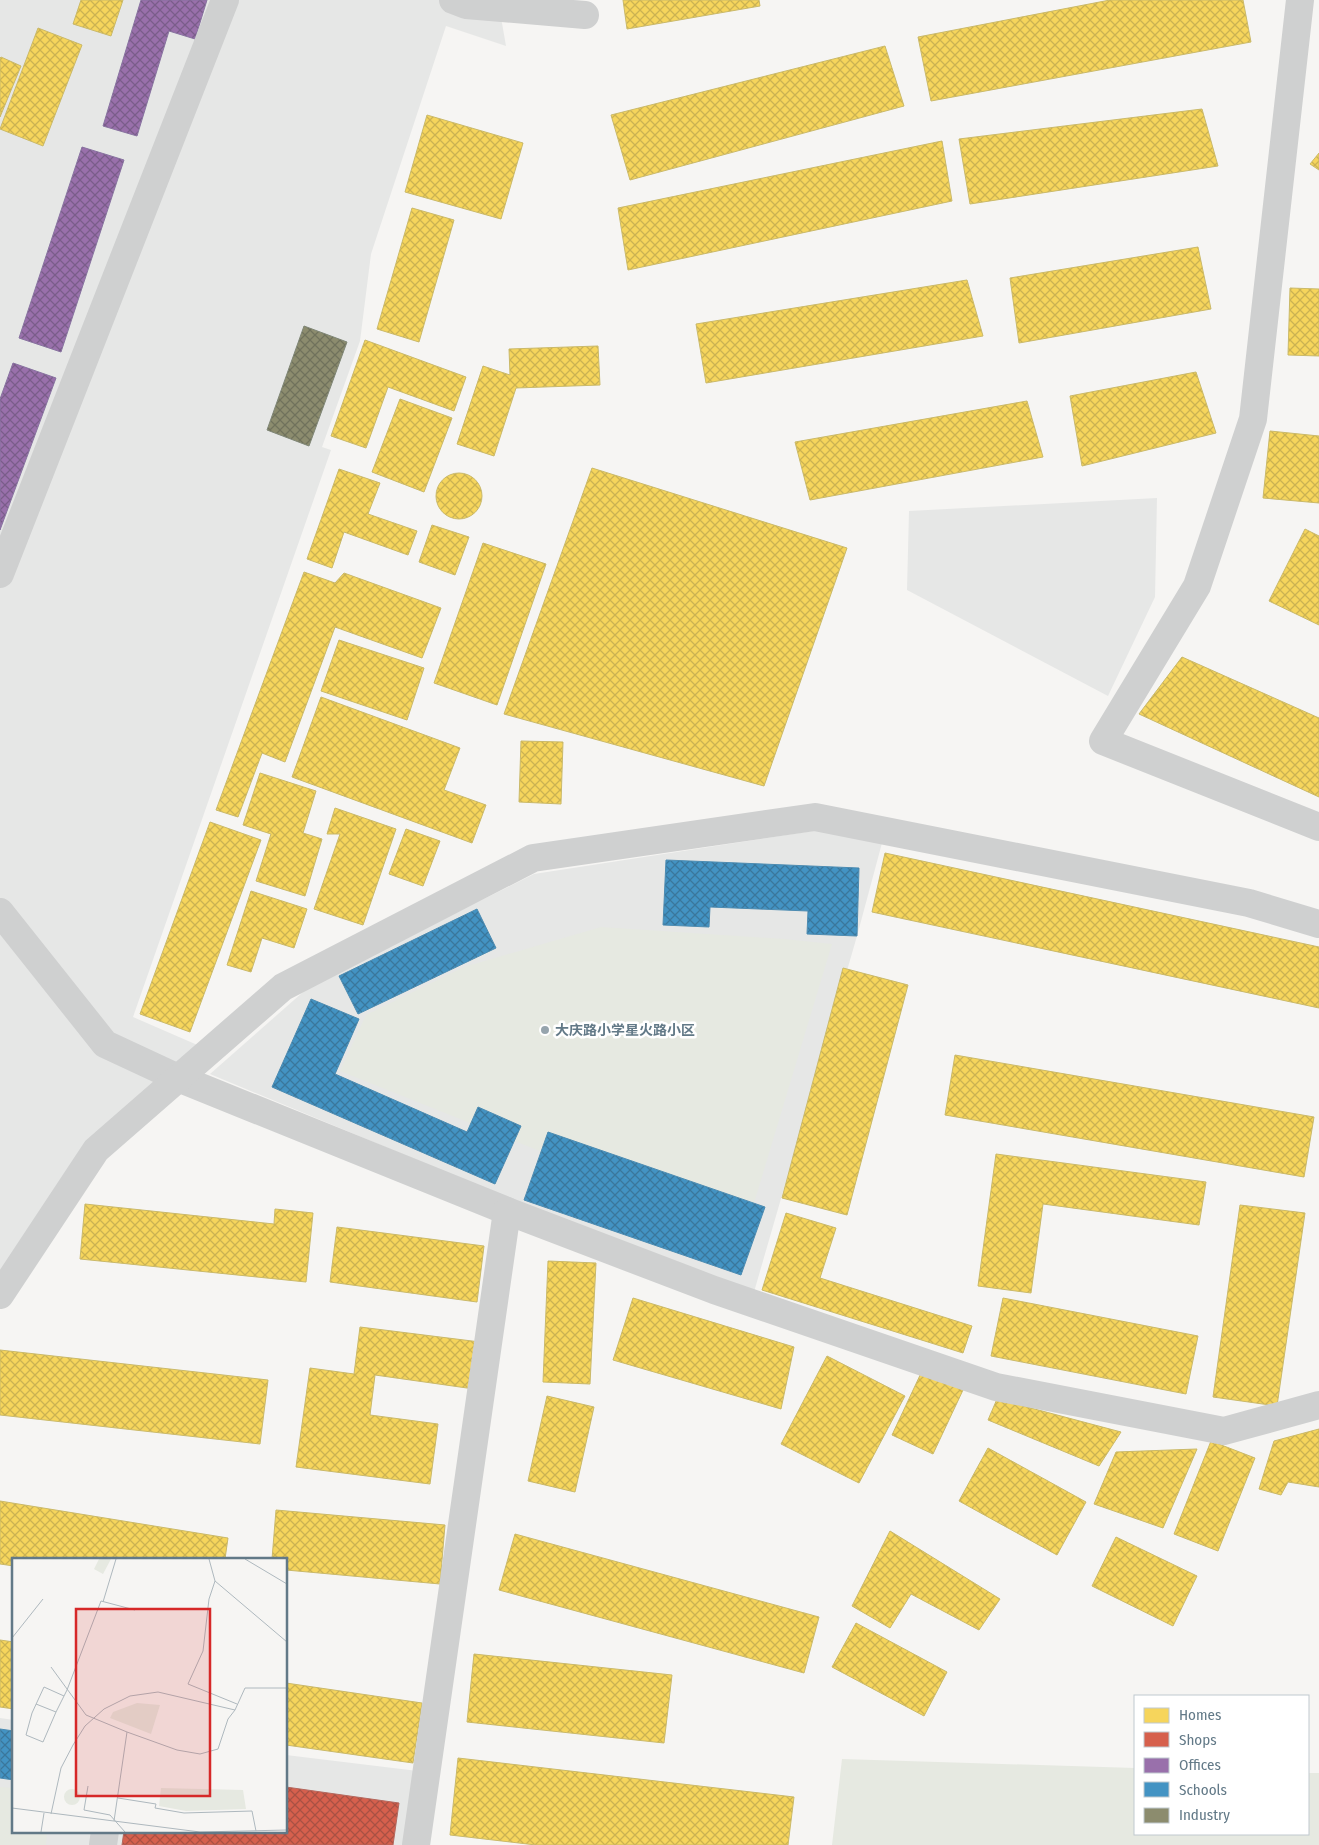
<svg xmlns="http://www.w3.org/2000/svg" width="1319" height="1845" viewBox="0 0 1319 1845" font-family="'Fira Sans Condensed','Noto Sans SC',sans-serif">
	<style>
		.built { fill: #e6e7e6 }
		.green { fill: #e6e9e1 }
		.homes { fill: url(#homes-cross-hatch); stroke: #cab969 }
		.shops { fill: url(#shops-cross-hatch); stroke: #b3685e }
		.offices { fill: url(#offices-cross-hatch); stroke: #8873a0 }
		.schools { fill: url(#schools-cross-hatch); stroke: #4c8bb1 }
		.industry { fill: url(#industry-cross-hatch); stroke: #7f8676 }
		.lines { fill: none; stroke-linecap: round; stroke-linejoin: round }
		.minor { stroke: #cfd0d0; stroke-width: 28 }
		.poi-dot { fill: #96a4ad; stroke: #fff; stroke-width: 2 }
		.labels { text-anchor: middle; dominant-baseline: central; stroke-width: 5; stroke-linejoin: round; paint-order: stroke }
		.poi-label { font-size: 14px; font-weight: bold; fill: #627987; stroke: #fff; text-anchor: start }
		.inset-road { fill: none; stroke: #aeb8be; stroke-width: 1 }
		.view { fill: #d62828; fill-opacity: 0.15; stroke: #d62828; stroke-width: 2.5 }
		.inset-edge { fill: none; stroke: #627987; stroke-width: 2.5 }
	</style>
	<defs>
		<pattern id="homes-cross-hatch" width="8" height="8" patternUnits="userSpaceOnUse" patternTransform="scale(1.25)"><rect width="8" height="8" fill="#f6d55c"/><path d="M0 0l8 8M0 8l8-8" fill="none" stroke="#cbb252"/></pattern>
		<pattern id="shops-cross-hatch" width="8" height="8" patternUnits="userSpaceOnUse" patternTransform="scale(1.25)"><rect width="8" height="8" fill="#d6604d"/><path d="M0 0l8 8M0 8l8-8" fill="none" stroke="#a85144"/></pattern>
		<pattern id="offices-cross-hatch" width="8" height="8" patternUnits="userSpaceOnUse" patternTransform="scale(1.25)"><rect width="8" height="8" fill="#9970ab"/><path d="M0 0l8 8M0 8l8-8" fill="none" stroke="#7a5d8a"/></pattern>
		<pattern id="schools-cross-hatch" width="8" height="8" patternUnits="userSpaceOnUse" patternTransform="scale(1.25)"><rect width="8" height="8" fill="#4393c3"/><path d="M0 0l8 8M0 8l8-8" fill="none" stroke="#3a779c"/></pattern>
		<pattern id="industry-cross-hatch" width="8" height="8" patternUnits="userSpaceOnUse" patternTransform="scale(1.25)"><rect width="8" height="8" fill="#8c8c6e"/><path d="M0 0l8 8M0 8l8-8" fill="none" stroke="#70725c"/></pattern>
	</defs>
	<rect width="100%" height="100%" fill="#f6f5f3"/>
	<g class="built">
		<polygon points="0,0 498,0 506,46 446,26 371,254 360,341 322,447 331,450 133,1017 202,1047 0,1273"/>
		<polygon points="1157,498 1155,597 1108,696 907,590 909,511"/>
		<polygon points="819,830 882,843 857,936 754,1292 503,1196 210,1074 311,985 534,874"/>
		<polygon points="0,1718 14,1720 14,1831 286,1831 286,1755 426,1772 416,1845 0,1845"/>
	</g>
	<g class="green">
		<polygon points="601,927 784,939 832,944 745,1233 340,1071 366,1015 464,967"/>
		<polygon points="842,1759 1135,1768 1135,1834 1308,1834 1308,1773 1319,1773 1319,1845 832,1845"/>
		<polygon points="0,1787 14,1788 14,1831 47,1831 46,1845 0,1845"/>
	</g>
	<g class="homes">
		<polygon points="81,0 123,0 111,36 73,24"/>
		<polygon points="623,0 759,0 760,6 627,29"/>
		<polygon points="1110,0 1243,0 1251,42 931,101 918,37"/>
		<polygon points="38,28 82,45 43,146 0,129"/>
		<polygon points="885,46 904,106 630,180 611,115"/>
		<polygon points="1,57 21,66 0,117 0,58"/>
		<polygon points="1202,109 1218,166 970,204 959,139"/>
		<polygon points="427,115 523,143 501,219 405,192"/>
		<polygon points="942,141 952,201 628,270 618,208"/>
		<polygon points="1319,153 1319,170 1310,164"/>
		<polygon points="412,208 454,220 419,342 377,329"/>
		<polygon points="1198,247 1211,309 1019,343 1010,278"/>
		<polygon points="967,280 983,336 706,383 696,324"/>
		<polygon points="1290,288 1319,289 1319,356 1288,355"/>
		<polygon points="365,340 466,377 454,411 388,387 366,448 331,436"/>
		<polygon points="598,346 600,385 516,388 494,456 457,444 483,366 510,375 509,349"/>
		<polygon points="1196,372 1216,433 1082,466 1070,396"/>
		<polygon points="400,399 452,418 424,492 372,472"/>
		<polygon points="1027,401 1043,457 810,500 795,442"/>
		<polygon points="1270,431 1319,436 1319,503 1263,498"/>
		<polygon points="592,468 847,548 764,786 504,714"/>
		<polygon points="339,469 380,483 368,514 417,531 408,555 344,532 332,568 307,559"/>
		<circle cx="459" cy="496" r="23"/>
		<polygon points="432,525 469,537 455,575 419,562"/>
		<polygon points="1305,529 1319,536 1319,625 1269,601"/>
		<polygon points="483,543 546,564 497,705 434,683"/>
		<polygon points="304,572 335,583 344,573 441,608 422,658 335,627 285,762 262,753 238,817 216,810"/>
		<polygon points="339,640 424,668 407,720 321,691"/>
		<polygon points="1182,657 1319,718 1319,797 1139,714"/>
		<polygon points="321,697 460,748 444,790 486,805 472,843 292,777"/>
		<polygon points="521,741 563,742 561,804 519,802"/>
		<polygon points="260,773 316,791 303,833 322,839 305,896 256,881 271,834 243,825"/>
		<polygon points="335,808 396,829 363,925 314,909 340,834 327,834"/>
		<polygon points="210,822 261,840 190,1032 140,1014"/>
		<polygon points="406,829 440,841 423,886 389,874"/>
		<polygon points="885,853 1319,947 1319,1008 872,912"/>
		<polygon points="251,891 307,909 294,948 262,938 251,972 227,965"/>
		<polygon points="843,968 908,985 847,1215 782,1198"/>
		<polygon points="955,1055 1314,1117 1304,1177 945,1115"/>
		<polygon points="996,1154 1206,1182 1199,1225 1043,1204 1031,1293 978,1286"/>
		<polygon points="85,1204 274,1224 275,1209 313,1213 306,1282 80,1259"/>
		<polygon points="1240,1205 1305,1213 1277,1406 1213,1397"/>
		<polygon points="786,1213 836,1228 820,1278 972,1326 963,1353 762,1290"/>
		<polygon points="337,1227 484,1246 477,1302 330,1282"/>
		<polygon points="548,1261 596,1263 590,1384 543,1382"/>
		<polygon points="633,1298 794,1347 781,1409 613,1360"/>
		<polygon points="1003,1298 1198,1336 1186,1394 991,1356"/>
		<polygon points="360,1327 480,1342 474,1389 375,1375 370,1415 438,1424 430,1484 296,1467 310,1368 354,1374"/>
		<polygon points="0,1350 268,1380 260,1444 0,1415"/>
		<polygon points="827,1356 905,1396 859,1483 781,1444"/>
		<polygon points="922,1371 963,1390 933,1454 892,1435"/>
		<polygon points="547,1396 594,1407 575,1492 528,1481"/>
		<polygon points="997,1399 1121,1432 1099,1466 988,1420"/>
		<polygon points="1319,1429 1319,1487 1288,1482 1281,1495 1259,1489 1274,1441"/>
		<polygon points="1211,1441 1255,1458 1218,1551 1174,1534"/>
		<polygon points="988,1448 1086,1502 1057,1555 959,1501"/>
		<polygon points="1197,1449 1163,1528 1094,1504 1116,1452"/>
		<polygon points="0,1501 228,1538 225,1559 14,1559 14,1566 0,1564"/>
		<polygon points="276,1510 445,1525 440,1584 286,1570 286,1559 272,1559"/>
		<polygon points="890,1531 1000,1599 979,1630 911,1594 890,1628 852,1606"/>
		<polygon points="515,1534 819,1617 804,1673 499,1590"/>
		<polygon points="1116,1537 1197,1576 1173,1626 1092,1586"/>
		<polygon points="856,1623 947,1672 924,1716 832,1667"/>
		<polygon points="0,1640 14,1642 14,1709 0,1707"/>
		<polygon points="474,1654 672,1675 664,1743 467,1722"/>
		<polygon points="286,1683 422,1703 413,1763 286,1745"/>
		<polygon points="458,1758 794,1797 788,1845 536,1845 450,1835"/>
	</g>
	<polygon class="shops" points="286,1787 399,1803 393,1845 122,1845 124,1831 286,1831"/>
	<g class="offices">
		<polygon points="141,0 207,0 195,39 169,31 137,136 103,126"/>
		<polygon points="82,147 124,160 61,352 19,338"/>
		<polygon points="13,363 56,378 0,530 0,399"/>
	</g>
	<g class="schools">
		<polygon points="666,860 859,868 857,936 807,934 808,911 710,907 709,927 663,925"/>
		<polygon points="477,909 496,948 358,1014 339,976"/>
		<polygon points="311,999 359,1019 335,1074 467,1132 478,1107 521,1126 495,1184 272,1087"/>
		<polygon points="548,1132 765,1207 741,1275 524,1200"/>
		<polygon points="0,1729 14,1731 14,1780 0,1778"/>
	</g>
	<polygon class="industry" points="304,326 347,342 309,446 267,430"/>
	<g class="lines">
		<g class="minor">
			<polyline points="453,0 466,5 585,15"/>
			<polyline points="1300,0 1253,419 1197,586 1103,741 1319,827"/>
			<polyline points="0,574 225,0"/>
			<polyline points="0,912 105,1044 178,1078 507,1211"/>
			<polyline points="0,1295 96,1150 283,987 533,858 815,817 1249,903 1319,924"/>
			<polyline points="103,1845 105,1831"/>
			<polyline points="416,1845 507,1211 714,1290 996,1387 1224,1431 1319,1405"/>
		</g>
	</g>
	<circle class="poi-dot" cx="545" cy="1030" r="5"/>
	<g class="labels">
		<g class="poi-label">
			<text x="555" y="1030">大庆路小学星火路小区</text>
		</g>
	</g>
	<g transform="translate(12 1558)">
		<rect width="275" height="275" fill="#f6f5f3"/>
		<path d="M87,1h12l-8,15 -9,-5zM125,145l23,2 -9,29 -41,-16 3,-6zM149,230l82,2 3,19 -60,2 -27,-5zM52 239a8 8 0 1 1 16 0a8 8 0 1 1-16 0Z" fill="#e6e9e1"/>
		<path class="inset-road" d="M197,1l6,22 -6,18 -6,52 -15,33 49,20M233,1l42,25M203,23l72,61M91,44l13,-43M0,80l31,-39M39,109l35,48 41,17M52,138l-20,-9 -12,26 -6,22 17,7 13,-30 11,-22 34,-89 34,9M24,146l20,8M76,228l-4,24 26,5 15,17M106,240l38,6 -1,4 29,5 68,-2 4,20M0,250l188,24 87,-2M39,256l10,-46 12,-23 12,-19 19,-17 26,-13 28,-4 77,18 10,-22h42M102,263l13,-89 50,18 23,4 18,-5 10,-30 7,-9M29,274l3,-19"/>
		<path class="view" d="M64,51h134v187h-134z"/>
		<rect width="275" height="275" class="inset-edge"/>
	</g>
	<rect x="1134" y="1695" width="175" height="140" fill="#ffffff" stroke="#c0c9cf"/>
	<rect x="1144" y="1708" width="25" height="15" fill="#f6d55c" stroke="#c0c9cf"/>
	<text x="1179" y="1720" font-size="15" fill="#627987">Homes</text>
	<rect x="1144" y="1732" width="25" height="15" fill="#d6604d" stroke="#c0c9cf"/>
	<text x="1179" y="1745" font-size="15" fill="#627987">Shops</text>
	<rect x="1144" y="1758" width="25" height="15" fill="#9970ab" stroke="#c0c9cf"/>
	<text x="1179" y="1770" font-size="15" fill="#627987">Offices</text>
	<rect x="1144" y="1782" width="25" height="15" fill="#4393c3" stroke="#c0c9cf"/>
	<text x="1179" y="1795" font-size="15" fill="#627987">Schools</text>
	<rect x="1144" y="1808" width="25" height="15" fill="#8c8c6e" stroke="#c0c9cf"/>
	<text x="1179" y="1820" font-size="15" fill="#627987">Industry</text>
</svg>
